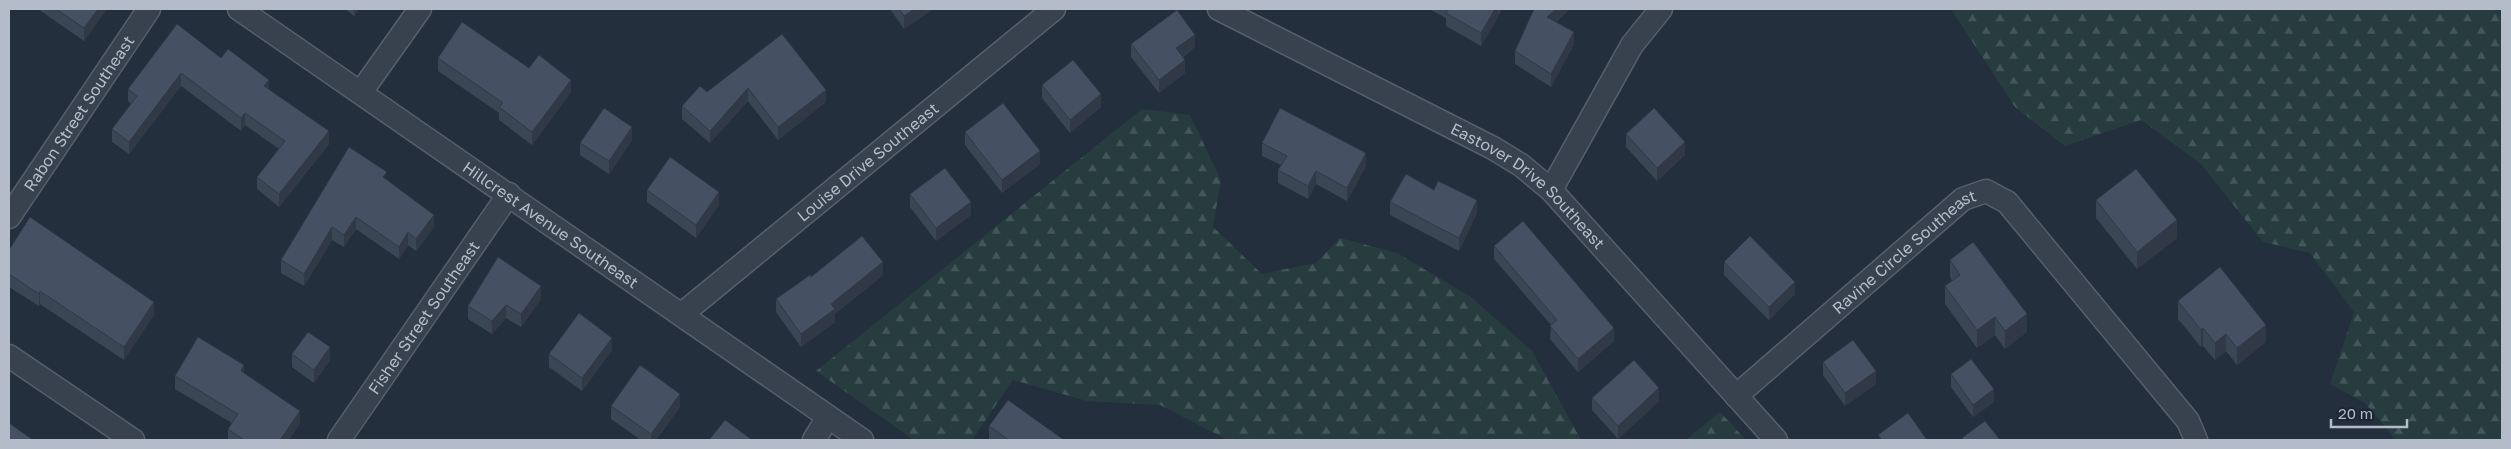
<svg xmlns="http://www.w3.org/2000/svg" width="2511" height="449" viewBox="0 0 2511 449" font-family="'Golos Text',sans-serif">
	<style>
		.forest { fill: url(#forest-firs) }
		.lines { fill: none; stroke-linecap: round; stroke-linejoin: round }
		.street-casing { stroke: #565f6c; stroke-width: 25 }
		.street { stroke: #38414e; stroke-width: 22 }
		.wall { fill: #3b4654 }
		.shaded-wall { fill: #303945 }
		.building { fill: #455162; stroke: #303945 }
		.labels { text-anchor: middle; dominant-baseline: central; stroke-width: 4; stroke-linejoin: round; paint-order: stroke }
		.street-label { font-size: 16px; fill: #b4bcc9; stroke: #1d2633 }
	</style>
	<defs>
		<pattern id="forest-firs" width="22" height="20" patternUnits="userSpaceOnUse" patternTransform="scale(1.25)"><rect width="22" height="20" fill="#263c3f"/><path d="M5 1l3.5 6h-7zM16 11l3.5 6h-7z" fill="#435659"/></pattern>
	</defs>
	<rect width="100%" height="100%" fill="#242f3e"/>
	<g class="forest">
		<polygon points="1951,9 2502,9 2502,440 2396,440 2365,403 2330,384 2354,312 2310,253 2263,242 2201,164 2141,120 2065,146 2015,107"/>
		<polygon points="1142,109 1190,115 1221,180 1213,227 1262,274 1316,263 1340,238 1397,253 1471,297 1532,351 1581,440 1228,440 1160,405 1087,401 1013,380 972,440 914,440 816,371"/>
		<polygon points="1720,412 1746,440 1686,440"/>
	</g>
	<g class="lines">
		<defs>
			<g id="street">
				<path id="s1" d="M239,9l623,431"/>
				<path id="s2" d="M1219,9l274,139 28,17 30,25 225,250"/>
				<polyline points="361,92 420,9"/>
				<polyline points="1551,190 1632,45 1661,9"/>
				<path id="s3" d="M9,217l140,-208"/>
				<path id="s4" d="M682,314l372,-305"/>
				<polyline points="9,356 133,440"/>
				<path id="s5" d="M1736,396l227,-197 23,-8 21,11 181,219 8,19"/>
				<path id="s6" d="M339,440l170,-246"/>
				<polyline points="814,440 828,417"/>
			</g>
		</defs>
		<use href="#street" class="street-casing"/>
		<use href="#street" class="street"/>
	</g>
	<g class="wall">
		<polygon points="38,9 107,9 84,41"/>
		<polygon points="345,9 359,9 354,16"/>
		<polygon points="890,9 933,9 904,29"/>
		<polygon points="1429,9 1502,9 1499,15 1498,14 1498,17 1481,46 1446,26 1446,18"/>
		<polygon points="1570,9 1556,22 1574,44 1551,87 1515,64 1515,51"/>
		<polygon points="782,34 826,102 778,140 748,101 710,143 682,119 682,106 707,92"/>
		<polygon points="1131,44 1195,47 1183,57 1185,73 1159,93 1131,57"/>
		<polygon points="221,58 269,90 329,144 279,207 257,189 257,177 279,149 245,125 241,131 181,86 129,154 112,142 112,129 131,104 128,101 128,89"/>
		<polygon points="438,58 529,68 571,92 532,145 499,120 499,113 438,71"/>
		<polygon points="1042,85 1101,107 1070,133 1042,98"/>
		<polygon points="965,132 1040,164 1002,193 965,145"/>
		<polygon points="1626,134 1685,155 1657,181 1626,147"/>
		<polygon points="632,140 609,174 580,155 580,143"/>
		<polygon points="1262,143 1366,166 1347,201 1316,184 1308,199 1278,183 1278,170 1281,165 1262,156"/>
		<polygon points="387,179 434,227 416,251 408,245 399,259 356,229 344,247 332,240 304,286 281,273 281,260"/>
		<polygon points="647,190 719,205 696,238 647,202"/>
		<polygon points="910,194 971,215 936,241 910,207"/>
		<polygon points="2096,200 2177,238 2137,269 2096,218"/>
		<polygon points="1390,202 1477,213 1459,251 1390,215"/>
		<polygon points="1494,246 1614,341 1578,372 1550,339 1551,325 1494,259"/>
		<polygon points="9,250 154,315 124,360 40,304 39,306 9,287"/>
		<polygon points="1950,260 2027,332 2005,349 1995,335 1977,348 1945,304 1945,286 1952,281 1950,277"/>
		<polygon points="1724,262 1795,294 1769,320 1724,275"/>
		<polygon points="883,275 835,314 835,322 801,347 776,312 776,299 811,277"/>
		<polygon points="541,299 521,327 506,318 492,334 468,319 468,306"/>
		<polygon points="2178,301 2266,342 2237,365 2226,351 2215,360 2203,346 2201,347 2178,319"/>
		<polygon points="612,350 582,391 549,367 549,354"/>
		<polygon points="292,354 330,360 314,383 292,367"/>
		<polygon points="1823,362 1876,384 1845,406 1823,375"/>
		<polygon points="244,374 300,423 289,440 228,440 228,429 232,423 175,389 175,376"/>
		<polygon points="1951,374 1994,402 1973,417 1951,387"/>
		<polygon points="1592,398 1659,401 1618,439 1592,410"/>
		<polygon points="611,406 680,407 656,440 641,440 611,419"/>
		<polygon points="989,426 1064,440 991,440 989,439"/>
	</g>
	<g class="shaded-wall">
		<polygon points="98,9 107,9 84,41 84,28"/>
		<polygon points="354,9 359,9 354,16"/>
		<polygon points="914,9 933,9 904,29 904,16"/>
		<polygon points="1495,9 1498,9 1498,17 1481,46 1481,33"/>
		<polygon points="1499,9 1502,9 1499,15"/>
		<polygon points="1556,9 1570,9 1547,29 1547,17"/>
		<polygon points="1574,32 1574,44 1551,87 1551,74"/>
		<polygon points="1195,35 1195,47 1176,61 1176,48"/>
		<polygon points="1185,60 1185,73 1159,93 1159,80"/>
		<polygon points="181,73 181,86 129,154 129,142"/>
		<polygon points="269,80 269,92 264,86"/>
		<polygon points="571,80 571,92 532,145 532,132"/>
		<polygon points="748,88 748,101 710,143 710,131"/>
		<polygon points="826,90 826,102 778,140 778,127"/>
		<polygon points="1101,94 1101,107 1070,133 1070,120"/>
		<polygon points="245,113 245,125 241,131 241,118"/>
		<polygon points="632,127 632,140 609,174 609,161"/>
		<polygon points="329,131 329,144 279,207 279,194"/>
		<polygon points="1685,142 1685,155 1657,181 1657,168"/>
		<polygon points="1040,151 1040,164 1002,193 1002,180"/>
		<polygon points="1366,153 1366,166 1347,201 1347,188"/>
		<polygon points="1316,171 1316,184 1308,199 1308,186"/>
		<polygon points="719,192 719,205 696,238 696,225"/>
		<polygon points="1477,200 1477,213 1459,251 1459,238"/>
		<polygon points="971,202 971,215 936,241 936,228"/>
		<polygon points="434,215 434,227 416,251 416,239"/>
		<polygon points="356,217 356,229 344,247 344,235"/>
		<polygon points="2177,220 2177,238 2137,269 2137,252"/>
		<polygon points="332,227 332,240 304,286 304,274"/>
		<polygon points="408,232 408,245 399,259 399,247"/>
		<polygon points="883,262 883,275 835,314 835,322 801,347 801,334 831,304"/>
		<polygon points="1795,282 1795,294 1769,320 1769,307"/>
		<polygon points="541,286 541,299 521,327 521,314"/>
		<polygon points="40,291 40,304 39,306 39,294"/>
		<polygon points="154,302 154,315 124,360 124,347"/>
		<polygon points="506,305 506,318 492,334 492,321"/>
		<polygon points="2027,314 2027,332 2005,349 2005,331"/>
		<polygon points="1995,317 1995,335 1977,348 1977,330"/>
		<polygon points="2266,325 2266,342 2237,365 2237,348"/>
		<polygon points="1614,328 1614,341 1578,372 1578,359"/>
		<polygon points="2203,328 2203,346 2201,347 2201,330"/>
		<polygon points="2226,334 2226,351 2215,360 2215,343"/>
		<polygon points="612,338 612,350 582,391 582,378"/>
		<polygon points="330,347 330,360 314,383 314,370"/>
		<polygon points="244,365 244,378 241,371"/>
		<polygon points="1876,371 1876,384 1845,406 1845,393"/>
		<polygon points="1659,388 1659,401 1618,439 1618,426"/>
		<polygon points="1994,389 1994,402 1973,417 1973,405"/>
		<polygon points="680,394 680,407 656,440 651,440 651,434"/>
		<polygon points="300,411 300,423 289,440 280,440"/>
	</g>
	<g class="building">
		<polygon points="56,9 98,9 84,28"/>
		<polygon points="899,9 914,9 904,16"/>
		<polygon points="1448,9 1495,9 1481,33 1446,13"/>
		<polygon points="1534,9 1556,9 1547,17 1574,32 1551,74 1515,51"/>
		<polygon points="1177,10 1195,35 1176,48 1185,60 1159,80 1131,44"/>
		<polygon points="462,22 529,68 539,55 571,80 532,132 499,107 503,103 438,58"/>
		<polygon points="177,24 221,58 228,49 269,80 264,86 329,131 279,194 257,177 285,141 245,113 241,118 181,73 129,142 112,129 137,96 128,89"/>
		<polygon points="782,34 826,90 778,127 748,88 710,131 682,106 700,86 707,92"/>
		<polygon points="1073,60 1101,94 1070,120 1042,85"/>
		<polygon points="1003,103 1040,151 1002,180 965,132"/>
		<polygon points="604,108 632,127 609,161 580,143"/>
		<polygon points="1280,108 1366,153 1347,188 1316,171 1308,186 1278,170 1287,156 1262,143"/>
		<polygon points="1654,108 1685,142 1657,168 1626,134"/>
		<polygon points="349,147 387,172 383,177 434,215 416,239 408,232 399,247 356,217 344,235 332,227 304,274 281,260"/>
		<polygon points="670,157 719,192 696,225 647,190"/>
		<polygon points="945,168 971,202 936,228 910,194"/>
		<polygon points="2136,169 2177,220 2137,252 2096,200"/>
		<polygon points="1406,174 1434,190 1438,181 1477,200 1459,238 1390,202"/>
		<polygon points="30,217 154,302 124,347 40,291 39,294 9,274 9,250"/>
		<polygon points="1523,221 1614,328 1578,359 1550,326 1557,320 1494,246"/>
		<polygon points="862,236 883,262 831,304 835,309 801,334 776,299 810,275 811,277"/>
		<polygon points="1750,236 1795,282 1769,307 1724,262"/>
		<polygon points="1973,242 2027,314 2005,331 1995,317 1977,330 1945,286 1960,275 1950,260"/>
		<polygon points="498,257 541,286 521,314 506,305 492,321 468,306"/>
		<polygon points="2220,267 2266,325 2237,348 2226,334 2215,343 2203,328 2201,330 2178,301"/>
		<polygon points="579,313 612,338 582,378 549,354"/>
		<polygon points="308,332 330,347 314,370 292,354"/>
		<polygon points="198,337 244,365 241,371 300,411 280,440 244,440 228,429 238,414 175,376"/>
		<polygon points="1853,340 1876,371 1845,393 1823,362"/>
		<polygon points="1971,359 1994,389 1973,405 1951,374"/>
		<polygon points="1634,360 1659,388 1618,426 1592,398"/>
		<polygon points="640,365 680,394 651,434 611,406"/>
		<polygon points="1008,400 1064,440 1009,440 989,426"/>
		<polygon points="1908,413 1927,440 1882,440 1878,435"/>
		<polygon points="725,420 752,440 709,440"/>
		<polygon points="1985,421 2000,440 1964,440 1962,438"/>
		<polygon points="9,423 33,440 9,440"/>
	</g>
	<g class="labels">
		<g class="street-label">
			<text stroke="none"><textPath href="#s3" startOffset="125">Rabon Street Southeast</textPath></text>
			<text stroke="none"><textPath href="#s4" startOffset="240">Louise Drive Southeast</textPath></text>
			<text stroke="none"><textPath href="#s2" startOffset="358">Eastover Drive Southeast</textPath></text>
			<text stroke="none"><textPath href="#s1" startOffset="379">Hillcrest Avenue Southeast</textPath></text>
			<text stroke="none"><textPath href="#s5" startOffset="222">Ravine Circle Southeast</textPath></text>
			<text stroke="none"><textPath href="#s6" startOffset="149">Fisher Street Southeast</textPath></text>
		</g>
	</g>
	<rect width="2511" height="449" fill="none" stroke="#b4bcc9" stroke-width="20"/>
	<path d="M2331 419v8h76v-8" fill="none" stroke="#b4bcc9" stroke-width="2.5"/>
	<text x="2338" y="419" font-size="15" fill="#b4bcc9" stroke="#1d2633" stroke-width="4" paint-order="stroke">20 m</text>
</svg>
